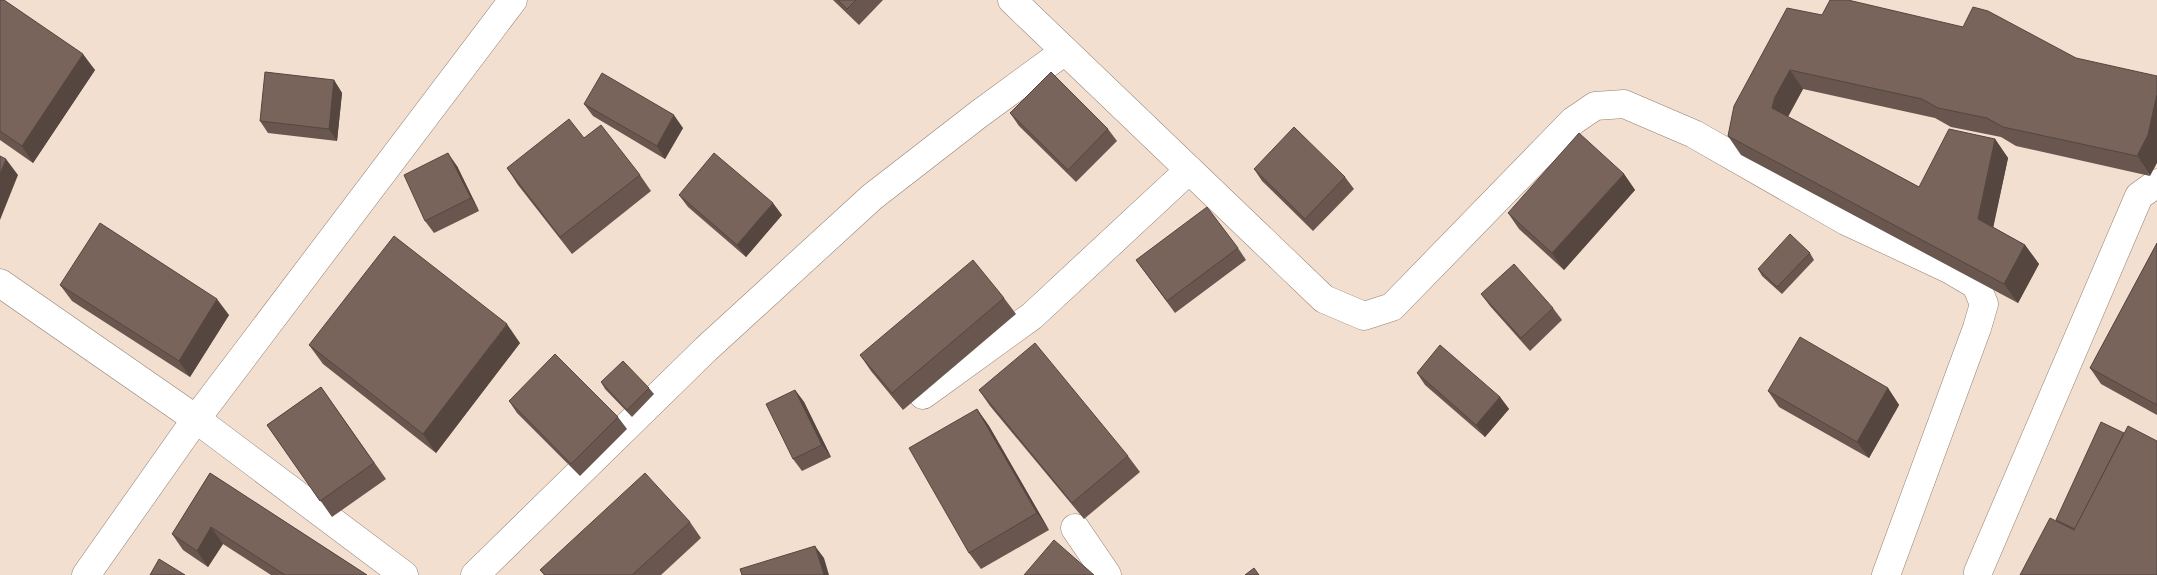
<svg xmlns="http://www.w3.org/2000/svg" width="2157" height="575" viewBox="0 0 2157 575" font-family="Commissioner,sans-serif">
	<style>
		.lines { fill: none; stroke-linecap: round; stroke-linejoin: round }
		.minor-casing { stroke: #928071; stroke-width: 29 }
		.minor { stroke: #fff; stroke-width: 28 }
		.wall { fill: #68564f }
		.shaded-wall { fill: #554640 }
		.building { fill: #79645c; stroke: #554640 }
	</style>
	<rect width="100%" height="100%" fill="#f3dfcf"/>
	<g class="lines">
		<defs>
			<g id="minor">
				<polyline points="1012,0 1324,299 1364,316 1392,307 1573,121 1595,106 1624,104 1694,134 1846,221 1949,269 1976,285 1984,304 1977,328 1886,575"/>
				<polyline points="0,283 196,419 404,575"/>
				<polyline points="923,395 1032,316 1189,170"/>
				<polyline points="1075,528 1107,575"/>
				<polyline points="1978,572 2139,196 2157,183"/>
				<polyline points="86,575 196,419 513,0"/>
				<polyline points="475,575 706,349 872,197 979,114 1065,51"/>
			</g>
		</defs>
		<use href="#minor" class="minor-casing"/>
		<use href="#minor" class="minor"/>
	</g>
	<g class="wall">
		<polygon points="0,0 95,70 33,163 0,140"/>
		<polygon points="833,0 883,0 859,25"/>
		<polygon points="1822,15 2076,58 2150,176 2016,146 2001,137 1951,127 1935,118 1803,89 1788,117 1919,187 1995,139 2008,158 1993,227 2025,245 2039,264 2018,303 1741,155 1728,136"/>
		<polygon points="334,80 342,93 337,141 268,133 260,121"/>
		<polygon points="584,104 683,128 665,159 593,116"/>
		<polygon points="1010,113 1108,129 1117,141 1076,182 1019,126"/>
		<polygon points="457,166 479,211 434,233 425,221"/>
		<polygon points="507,168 640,175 651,191 572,254 518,185"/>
		<polygon points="1254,169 1345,177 1354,189 1313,231 1262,181"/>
		<polygon points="1624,174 1635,190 1564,270 1519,229 1508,213"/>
		<polygon points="679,195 782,215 746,257 688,207"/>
		<polygon points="2157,243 2157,415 2101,384 2090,368"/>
		<polygon points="1238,248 1246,260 1175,313 1136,260"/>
		<polygon points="1810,253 1814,260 1782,294 1762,276 1758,269"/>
		<polygon points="60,285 229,315 190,377 72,301"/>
		<polygon points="1481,294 1553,308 1562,320 1530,351 1490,306"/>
		<polygon points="1004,298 1016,314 903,410 871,371 860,355"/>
		<polygon points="520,343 436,453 323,364 309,345"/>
		<polygon points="1417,373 1500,397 1509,409 1485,437 1425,385"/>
		<polygon points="601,382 649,388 654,394 632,417 605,389"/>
		<polygon points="321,387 386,479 332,517 267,425"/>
		<polygon points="1888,388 1899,405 1869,458 1779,407 1768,391"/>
		<polygon points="795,390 804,402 831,457 802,471 793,459"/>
		<polygon points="979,390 1128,456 1140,472 1084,519 990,406"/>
		<polygon points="509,401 618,417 627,429 580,476 517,413"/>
		<polygon points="977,409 989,426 1049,530 981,569 969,553"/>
		<polygon points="2124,433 2157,575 2057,522 2056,520"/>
		<polygon points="210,473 367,575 271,575 223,544 208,567 183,550 172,534"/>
		<polygon points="690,522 701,538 661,575 544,575 540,570"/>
	</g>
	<g class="shaded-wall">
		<polygon points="83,54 95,70 33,163 22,146"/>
		<polygon points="1790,70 1803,89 1788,116 1786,127 1772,108 1775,97"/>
		<polygon points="334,80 342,93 337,141 329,129"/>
		<polygon points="2157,94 2157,163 2150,176 2137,156"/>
		<polygon points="674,115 683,128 665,159 657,146"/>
		<polygon points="1995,139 2008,158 1991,238 1978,219"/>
		<polygon points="448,153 457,166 479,211 471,198"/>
		<polygon points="6,159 18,175 0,220 0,174"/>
		<polygon points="1624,174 1635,190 1564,270 1552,253"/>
		<polygon points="773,203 782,215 746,257 737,245"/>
		<polygon points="2025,245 2039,264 2018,303 2004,284"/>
		<polygon points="217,299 229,315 190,377 179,361"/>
		<polygon points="507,324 520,343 436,453 423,434"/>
		<polygon points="1888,388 1899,405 1869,458 1857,442"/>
		<polygon points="795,390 804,402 831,457 822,445"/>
		<polygon points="1500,397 1509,409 1485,437 1476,425"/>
		<polygon points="977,409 989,426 1049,530 1037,513"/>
		<polygon points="211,527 223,544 208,567 197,551"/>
		<polygon points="815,546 824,558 829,575 824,575"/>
	</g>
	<g class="building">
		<polygon points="0,0 4,0 83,54 22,146 0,131"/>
		<polygon points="838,0 856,0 847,9"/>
		<polygon points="1830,0 1848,0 1963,27 1973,7 1988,11 2076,58 2157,76 2157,94 2148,135 2137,156 2003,127 1987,118 1938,108 1922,99 1790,70 1775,97 1772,108 1919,187 1949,129 1995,139 1978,219 2025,245 2004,284 1728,136 1734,106 1787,8 1822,15"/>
		<polygon points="265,72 334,80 329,129 260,121"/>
		<polygon points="1051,72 1108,129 1068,170 1010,113"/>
		<polygon points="602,73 674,115 657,146 584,104"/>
		<polygon points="569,119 584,138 601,125 640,175 560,237 507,168"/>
		<polygon points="1294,127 1345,177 1305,219 1254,169"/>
		<polygon points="1579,133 1624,174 1552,253 1508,213"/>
		<polygon points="448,153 471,198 425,221 404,175"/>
		<polygon points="714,153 773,203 737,245 679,195"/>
		<polygon points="0,156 6,159 0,174"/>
		<polygon points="1207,207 1238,248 1167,301 1136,260"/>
		<polygon points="100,223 217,299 179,361 60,285"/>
		<polygon points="1790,234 1810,253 1777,287 1758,269"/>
		<polygon points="394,236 507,324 423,434 309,345"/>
		<polygon points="2157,243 2157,405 2090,368"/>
		<polygon points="973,260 1004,298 892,393 860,355"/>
		<polygon points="1514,264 1553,308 1521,338 1481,294"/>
		<polygon points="1800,337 1888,388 1857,442 1768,391"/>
		<polygon points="1035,343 1128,456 1072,503 979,390"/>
		<polygon points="1440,345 1500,397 1476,425 1417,373"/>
		<polygon points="555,354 618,417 571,464 509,401"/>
		<polygon points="623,361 649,388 627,410 601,382"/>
		<polygon points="321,387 374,463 320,501 267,425"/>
		<polygon points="795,390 822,445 793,459 766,404"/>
		<polygon points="977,409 1037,513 969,553 909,448"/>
		<polygon points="2101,422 2124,433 2075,529 2056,520"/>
		<polygon points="2128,426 2157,441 2157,575 2020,575 2050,518 2074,530"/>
		<polygon points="210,473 367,575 285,575 211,527 197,551 172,534"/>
		<polygon points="645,473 690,522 632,575 545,575 540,570"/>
		<polygon points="1054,540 1094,575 1024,575"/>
		<polygon points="815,546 824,575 742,575 740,569"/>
		<polygon points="159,559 185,575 150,575"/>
		<polygon points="1254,568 1259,575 1245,575"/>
	</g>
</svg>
